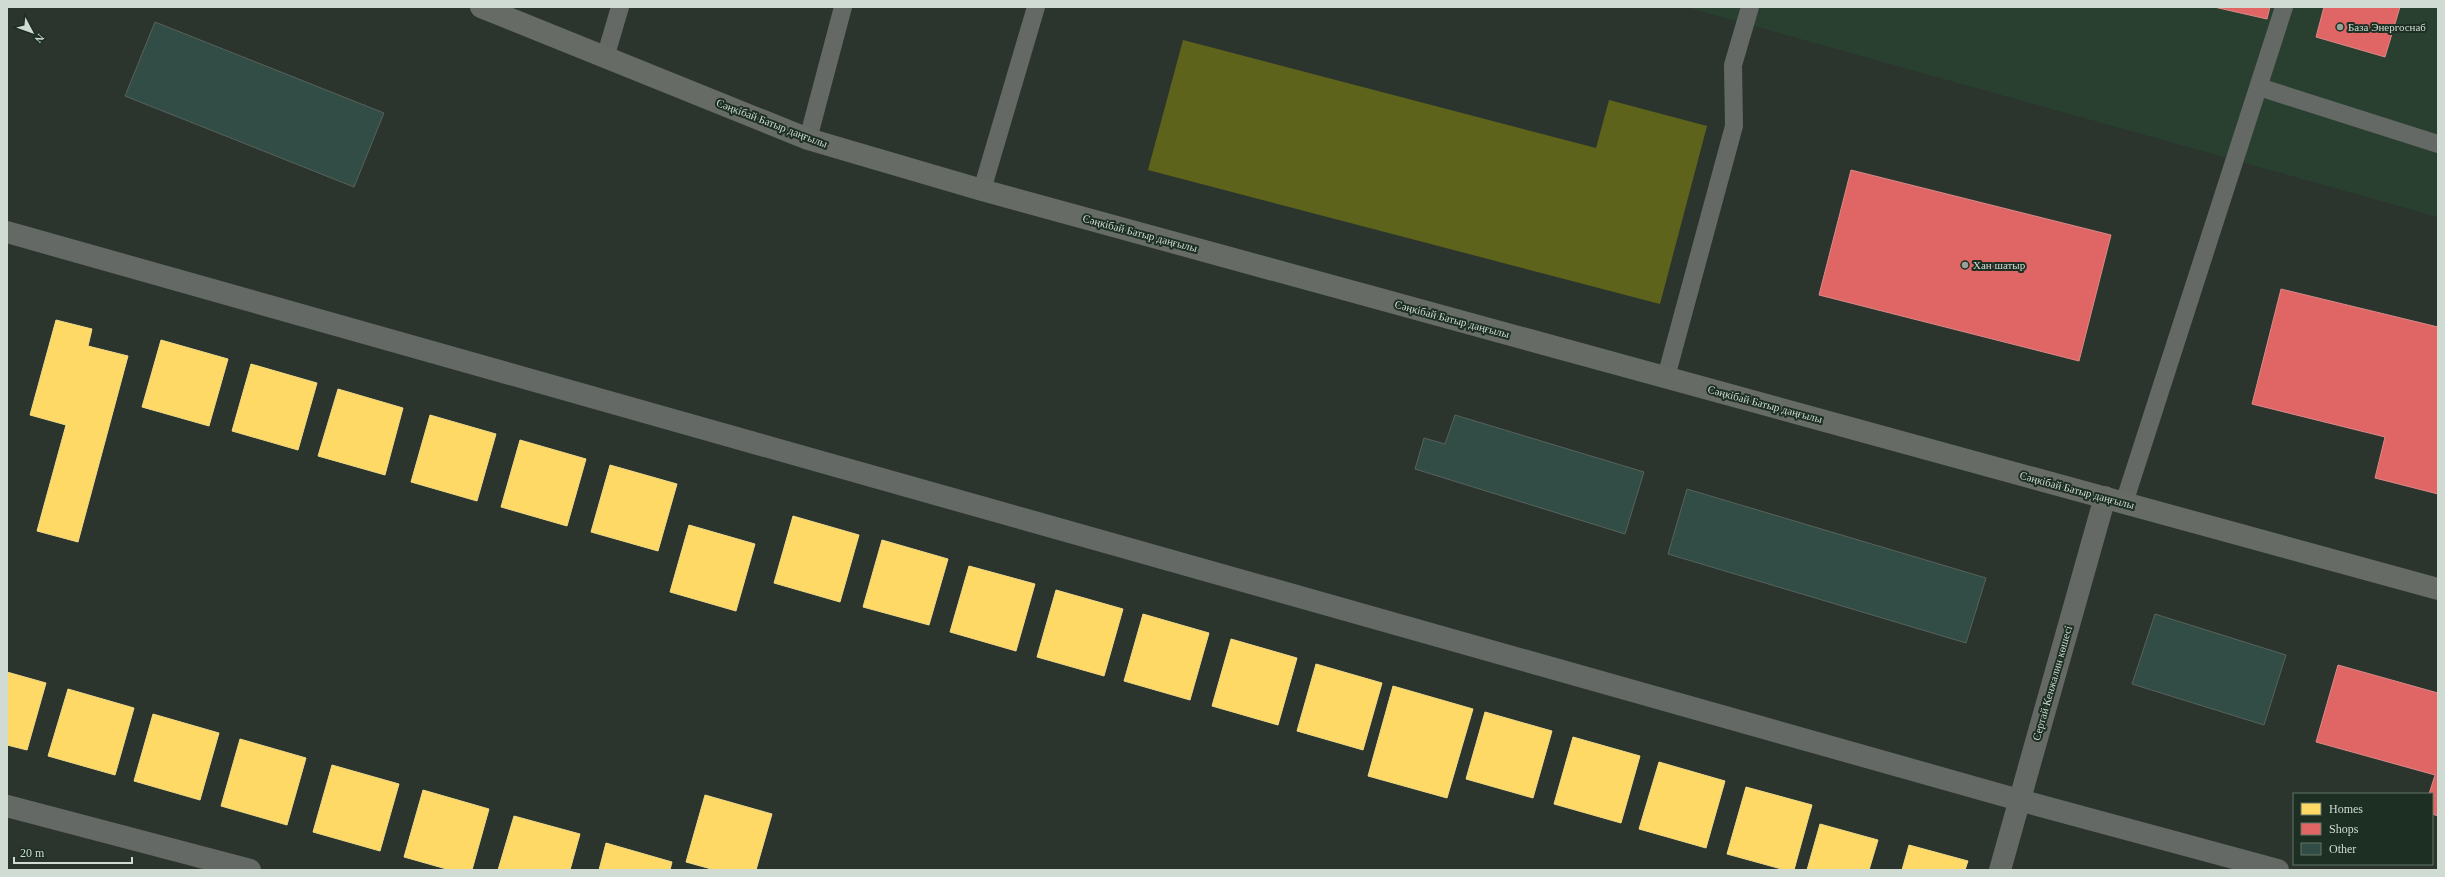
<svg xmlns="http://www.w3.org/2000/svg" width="2445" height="877" viewBox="0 0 2445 877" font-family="'Times New Roman',serif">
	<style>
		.built { fill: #293f30 }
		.forest { fill: #5e631c }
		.homes { fill: #ffd966; stroke: #f1da87 }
		.shops { fill: #e06666; stroke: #db8987 }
		.building { fill: #314d45; stroke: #58625d }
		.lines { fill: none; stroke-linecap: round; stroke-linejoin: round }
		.lane { stroke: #656965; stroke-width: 18 }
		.street { stroke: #656965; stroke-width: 22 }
		.secondary { stroke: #666b66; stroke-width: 22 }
		.poi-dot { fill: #96a199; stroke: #1d2f23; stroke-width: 1.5 }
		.labels { text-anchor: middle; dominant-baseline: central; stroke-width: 4; stroke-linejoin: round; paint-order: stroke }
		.poi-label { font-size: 11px; fill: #d0dbd3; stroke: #1d2f23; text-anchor: start }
		.street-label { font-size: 11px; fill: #d0dbd3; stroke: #1d2f23 }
	</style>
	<rect width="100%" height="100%" fill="#2b352e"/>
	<polygon class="built" points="1686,7 2438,7 2438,217"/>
	<polygon class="forest" points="1183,40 1596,148 1609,100 1707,126 1660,304 1148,170"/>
	<g class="homes">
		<polygon points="56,320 92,329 88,346 128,356 78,542 37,531 66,425 30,415"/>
		<polygon points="161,340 228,359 209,426 142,407"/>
		<polygon points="251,364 317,383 298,450 232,431"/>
		<polygon points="338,389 403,408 385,475 318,456"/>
		<polygon points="430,415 496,434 477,501 411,482"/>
		<polygon points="520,440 586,459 567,526 501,507"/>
		<polygon points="610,465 677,484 658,551 591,532"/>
		<polygon points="793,516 859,535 840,602 774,583"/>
		<polygon points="689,525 755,544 736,611 670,592"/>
		<polygon points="882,540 948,559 929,625 863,607"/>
		<polygon points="969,566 1035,584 1016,651 950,632"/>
		<polygon points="1056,590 1123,609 1104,676 1037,657"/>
		<polygon points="1143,614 1209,633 1190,700 1124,681"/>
		<polygon points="1231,639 1297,658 1278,725 1212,706"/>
		<polygon points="1316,664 1382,683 1363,750 1297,731"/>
		<polygon points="7,672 46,683 27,750 7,745"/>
		<polygon points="1393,686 1473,709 1447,798 1368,776"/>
		<polygon points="68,689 134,708 115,775 48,756"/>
		<polygon points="1485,712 1552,731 1533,798 1466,779"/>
		<polygon points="153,714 219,733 200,800 134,781"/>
		<polygon points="1573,737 1640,756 1621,823 1554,804"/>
		<polygon points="240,739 306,758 287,825 221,806"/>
		<polygon points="1659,762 1725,781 1706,848 1639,829"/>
		<polygon points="332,765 399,784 380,851 313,832"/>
		<polygon points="1746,787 1812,805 1794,870 1785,870 1727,854"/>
		<polygon points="423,790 489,809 472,870 450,870 404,857"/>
		<polygon points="705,795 772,814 756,870 715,870 686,862"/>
		<polygon points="514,816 580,834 570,870 498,870"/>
		<polygon points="1820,824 1878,840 1869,870 1807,870"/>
		<polygon points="606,843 672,862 670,870 599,870"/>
		<polygon points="1909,845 1968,861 1965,870 1902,870"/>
	</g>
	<g class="shops">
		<polygon points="2214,7 2270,7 2267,19"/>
		<polygon points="2324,7 2400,7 2385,57 2316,37"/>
		<polygon points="1851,170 2111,235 2079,361 1819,295"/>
		<polygon points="2281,289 2438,327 2438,494 2375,478 2385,437 2252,404"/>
		<polygon points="2338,665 2438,693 2438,816 2432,814 2432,794 2429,794 2435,775 2316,742"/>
	</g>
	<g class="building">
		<polygon points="155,22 384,113 354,187 125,96"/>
		<polygon points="1455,415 1644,472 1625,534 1415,469 1424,438 1445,444"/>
		<polygon points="1687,489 1986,578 1966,643 1668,554"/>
		<polygon points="2155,614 2286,655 2264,725 2132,684"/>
	</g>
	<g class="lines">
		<g class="lane">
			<polyline points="605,58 620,7"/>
			<polyline points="2259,87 2438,144"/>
			<polyline points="808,139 843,7"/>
			<polyline points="982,190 1036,7"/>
			<polyline points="1666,377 1734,126 1733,65 1750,7"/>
			<polyline points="2124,503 2284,7"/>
		</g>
		<g class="street">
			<polyline points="7,232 2019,800 2278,870"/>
			<polyline points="7,806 250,870"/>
			<polyline points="2000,870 2105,497"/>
		</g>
		<polyline class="secondary" points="481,7 808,139 982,190 2438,589"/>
	</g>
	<g class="poi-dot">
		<circle cx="2340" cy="27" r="4"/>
		<circle cx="1965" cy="265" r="4"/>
	</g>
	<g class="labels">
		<g class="poi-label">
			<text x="2348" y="27">База Энергоснаб</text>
			<text x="1973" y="265">Хан шатыр</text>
		</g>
		<g class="street-label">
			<text transform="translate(772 123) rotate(21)">Сәңкібай Батыр даңғылы</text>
			<text transform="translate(1140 233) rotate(15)">Сәңкібай Батыр даңғылы</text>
			<text transform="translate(1452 319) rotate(15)">Сәңкібай Батыр даңғылы</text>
			<text transform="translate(1765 404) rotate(15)">Сәңкібай Батыр даңғылы</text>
			<text transform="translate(2077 490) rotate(15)">Сәңкібай Батыр даңғылы</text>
			<text transform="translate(2052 683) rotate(-74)">Сертай Кенжалин көшесі</text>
		</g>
	</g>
	<rect width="2445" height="877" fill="none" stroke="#d0dbd3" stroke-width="16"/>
	<rect x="2293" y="793" width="140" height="72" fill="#1d2f23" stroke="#657469"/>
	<rect x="2301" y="803" width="20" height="12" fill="#ffd966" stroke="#657469"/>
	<text x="2329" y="813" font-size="12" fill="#d0dbd3">Homes</text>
	<rect x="2301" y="823" width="20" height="12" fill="#e06666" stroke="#657469"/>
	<text x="2329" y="833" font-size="12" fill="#d0dbd3">Shops</text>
	<rect x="2301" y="843" width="20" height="12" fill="#314d45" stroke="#657469"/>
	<text x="2329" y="853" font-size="12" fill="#d0dbd3">Other</text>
	<g transform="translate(32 32) rotate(131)" stroke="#1d2f23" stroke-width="3" paint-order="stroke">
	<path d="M0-3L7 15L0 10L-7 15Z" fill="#d0dbd3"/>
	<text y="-6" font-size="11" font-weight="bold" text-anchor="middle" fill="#d0dbd3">N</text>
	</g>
	<path d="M14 857v6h118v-6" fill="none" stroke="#d0dbd3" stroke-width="2"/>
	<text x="20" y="857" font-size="12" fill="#d0dbd3" stroke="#1d2f23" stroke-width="3" paint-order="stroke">20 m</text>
</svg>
